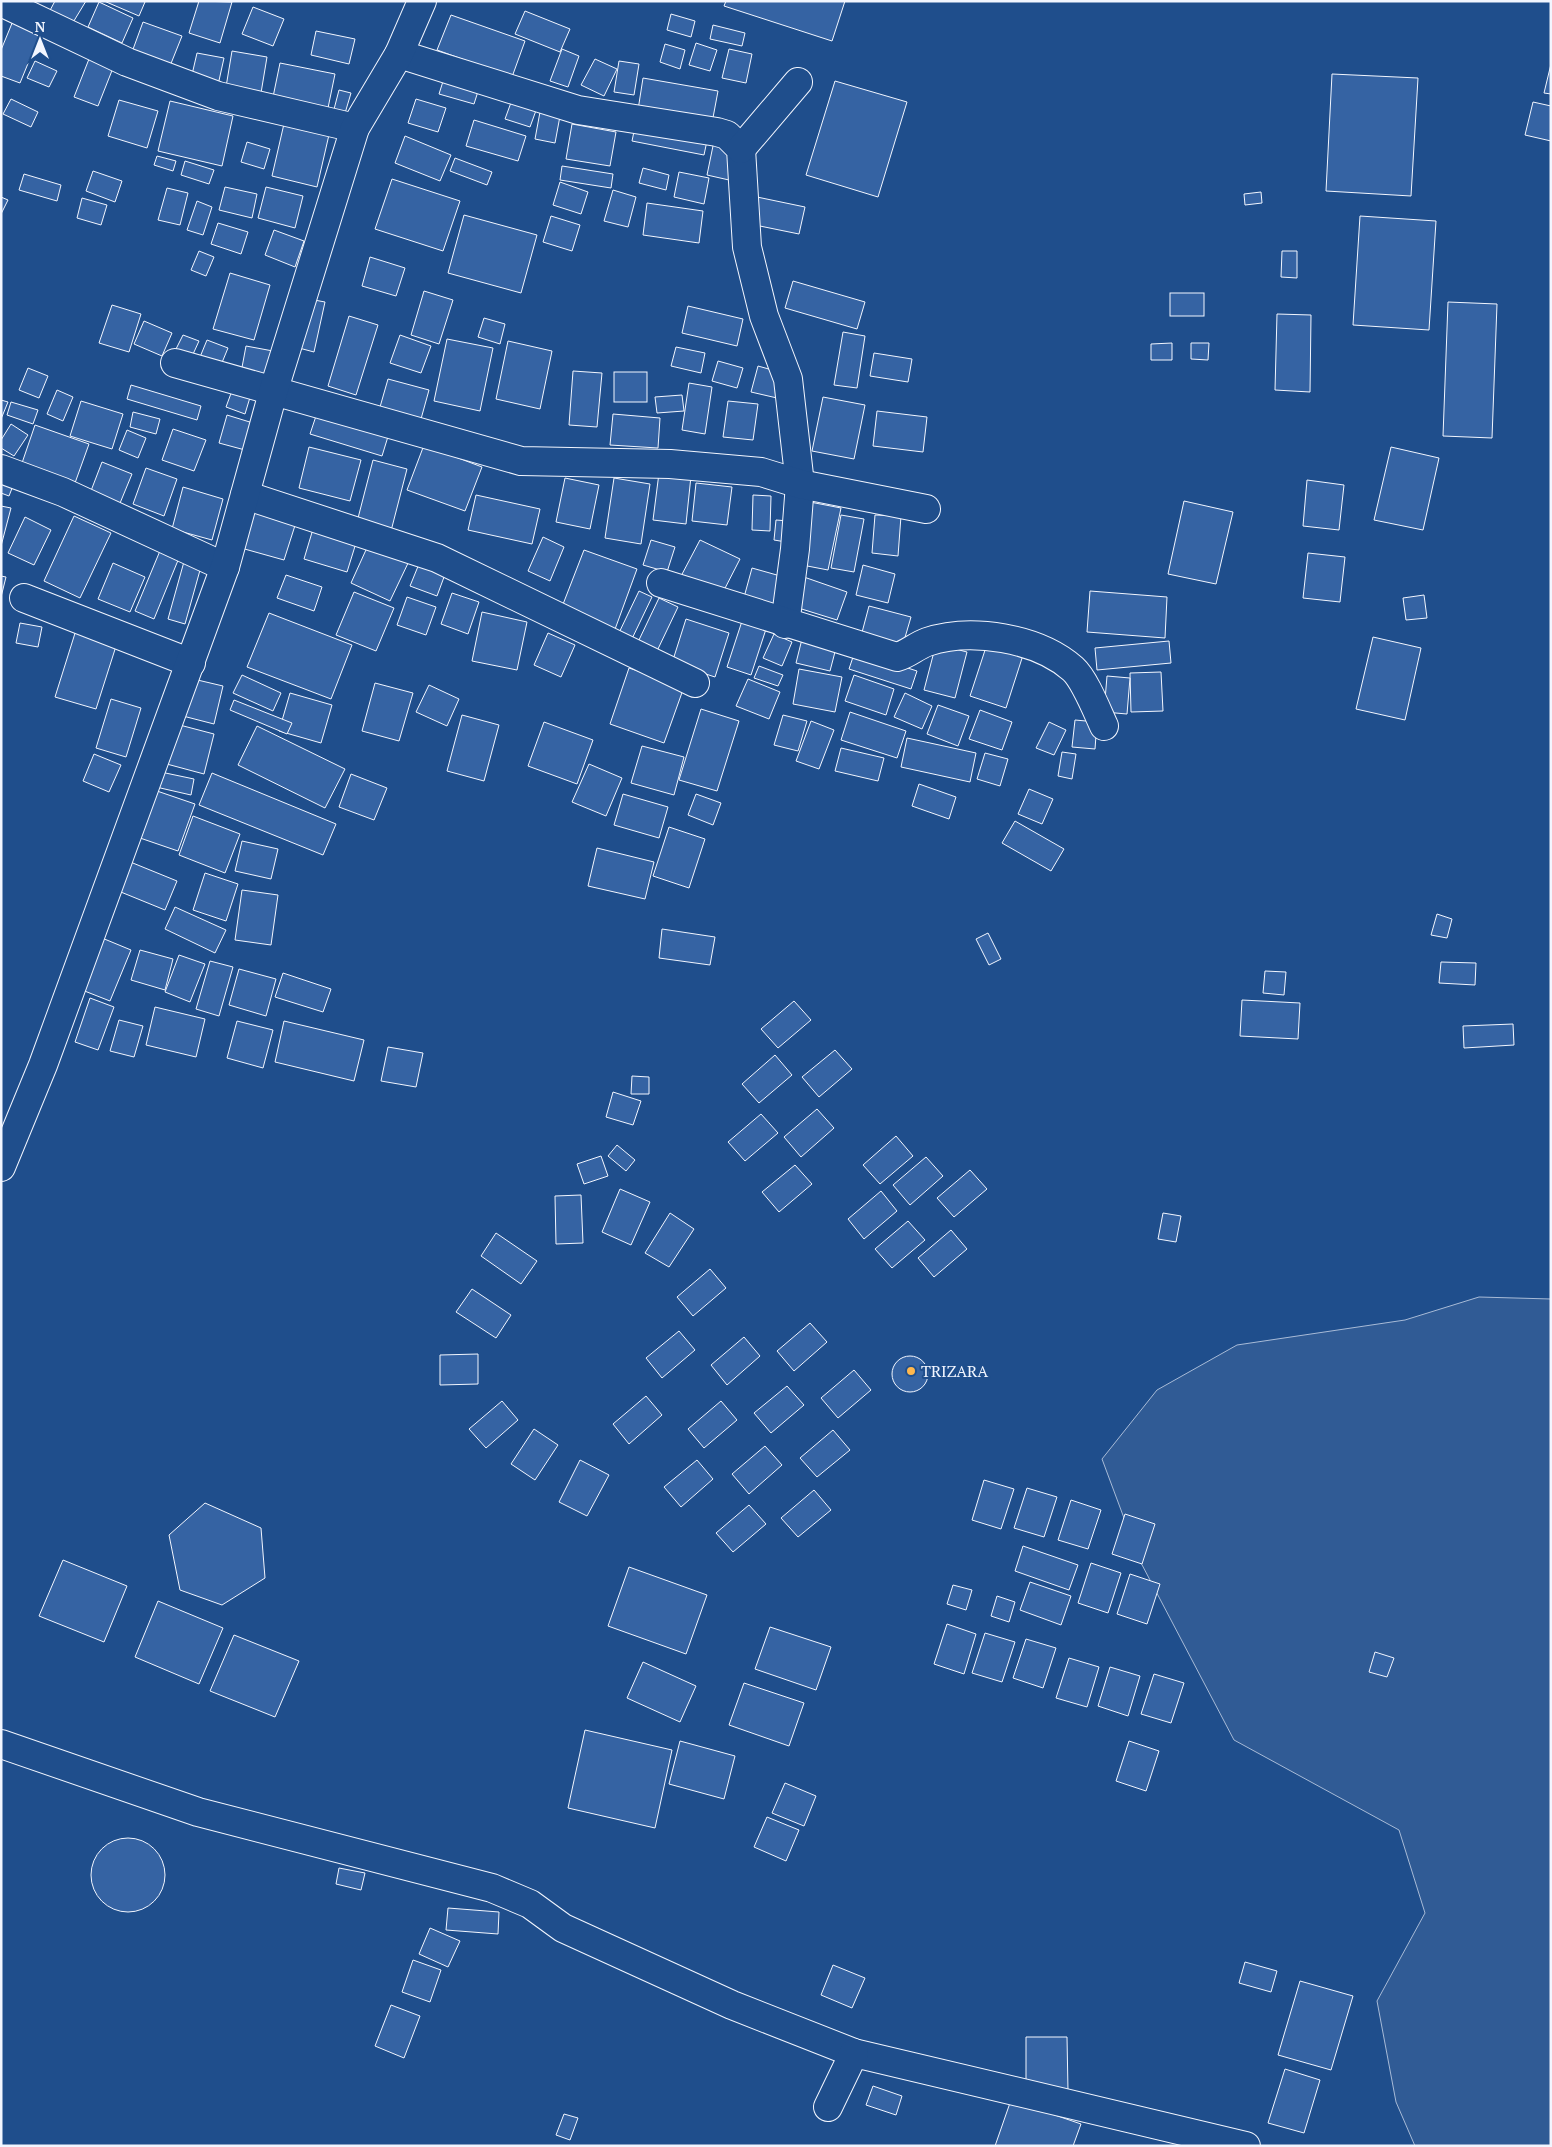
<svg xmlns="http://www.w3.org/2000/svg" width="1552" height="2147" viewBox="0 0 1552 2147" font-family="'PT Serif',serif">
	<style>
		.built { fill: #305b95; stroke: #a8bbd7 }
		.building { fill: #3563a3; stroke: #f2f6ff }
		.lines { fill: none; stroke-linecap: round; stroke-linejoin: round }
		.minor-casing { stroke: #f2f6ff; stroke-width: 30 }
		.minor { stroke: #1f4e8c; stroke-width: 28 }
		.poi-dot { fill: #ffb74d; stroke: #1f4e8c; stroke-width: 2 }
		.labels { text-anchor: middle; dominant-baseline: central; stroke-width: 4; stroke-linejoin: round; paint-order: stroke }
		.poi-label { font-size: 16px; fill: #f2f6ff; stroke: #1f4e8c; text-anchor: start }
	</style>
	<rect width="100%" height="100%" fill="#1f4e8c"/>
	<polygon class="built" points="1479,1297 1551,1299 1551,2146 1415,2146 1396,2102 1377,2001 1425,1913 1399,1830 1234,1740 1140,1561 1102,1459 1157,1390 1237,1345 1405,1320"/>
	<g class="building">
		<polygon points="55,1 86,1 69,29 47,16"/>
		<polygon points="104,1 142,1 145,2 139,16"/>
		<polygon points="199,1 232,2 220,43 189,33"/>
		<polygon points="726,1 845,1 832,41 724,6"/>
		<polygon points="99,2 133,18 122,43 88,27"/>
		<polygon points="253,7 284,19 273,46 242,34"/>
		<polygon points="525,11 570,29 560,52 515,34"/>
		<polygon points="671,14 695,21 691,37 667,30"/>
		<polygon points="451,15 525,41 512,77 437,50"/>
		<polygon points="15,16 43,27 20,83 1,76 1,50"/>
		<polygon points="143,22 182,36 170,66 132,52"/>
		<polygon points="713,25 745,33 742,46 710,39"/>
		<polygon points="316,31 355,39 349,64 311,55"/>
		<polygon points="696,43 717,50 710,71 689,65"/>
		<polygon points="665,44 685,50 680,69 660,62"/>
		<polygon points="562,49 579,56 568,87 550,81"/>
		<polygon points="729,49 752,54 746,83 722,78"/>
		<polygon points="232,51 267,57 261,93 226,87"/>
		<polygon points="197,53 224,58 218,85 191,79"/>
		<polygon points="89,59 113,68 98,106 74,97"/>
		<polygon points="595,59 617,69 604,96 581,85"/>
		<polygon points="35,61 57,71 49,87 27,78"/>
		<polygon points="619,61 639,64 634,95 614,92"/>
		<polygon points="280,63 335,74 328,108 273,97"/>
		<polygon points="1551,64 1551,94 1544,93"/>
		<polygon points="1332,74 1418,78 1411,196 1326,191"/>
		<polygon points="445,75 480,85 474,104 439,94"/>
		<polygon points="643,78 718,91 712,123 638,110"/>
		<polygon points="835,81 907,102 878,197 806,175"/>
		<polygon points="339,90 351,93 343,120 332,117"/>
		<polygon points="513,97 538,105 530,127 505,119"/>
		<polygon points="11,99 38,112 31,127 3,114"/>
		<polygon points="416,99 446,108 438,132 408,123"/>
		<polygon points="119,100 158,111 147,148 108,136"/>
		<polygon points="170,101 233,116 222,166 158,151"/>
		<polygon points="1533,102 1551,106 1551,141 1525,135"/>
		<polygon points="540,112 560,116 555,143 535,139"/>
		<polygon points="286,115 331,126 317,187 272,176"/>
		<polygon points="474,120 526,136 518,161 466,146"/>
		<polygon points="636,122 708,136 704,155 632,141"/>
		<polygon points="572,124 616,132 610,166 566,159"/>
		<polygon points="405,136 451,155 440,181 395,163"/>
		<polygon points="714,141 735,146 729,180 707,175"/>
		<polygon points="247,142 270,149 264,169 241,162"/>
		<polygon points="157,156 176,161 173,171 154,165"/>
		<polygon points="455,158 492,172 487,185 450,171"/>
		<polygon points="185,161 214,170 209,184 181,175"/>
		<polygon points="562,166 613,174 611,188 560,180"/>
		<polygon points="643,168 669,175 666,190 639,183"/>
		<polygon points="93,171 122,181 115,202 86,191"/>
		<polygon points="679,172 709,178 704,204 674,197"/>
		<polygon points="24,174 61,185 57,201 19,190"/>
		<polygon points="392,179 460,201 443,251 375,229"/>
		<polygon points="560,182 588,192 581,214 553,205"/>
		<polygon points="225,187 257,194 252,218 219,210"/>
		<polygon points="266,187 303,196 295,228 258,218"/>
		<polygon points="167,188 188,193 180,225 158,220"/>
		<polygon points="613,190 636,197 628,227 604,221"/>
		<polygon points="1261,192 1262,203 1245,205 1244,194"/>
		<polygon points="1,197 8,200 1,214"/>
		<polygon points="757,197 805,207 799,234 750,224"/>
		<polygon points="82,198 107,205 101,225 77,218"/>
		<polygon points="197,201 212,207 203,235 187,230"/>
		<polygon points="647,203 703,211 699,243 643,235"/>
		<polygon points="464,215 537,235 521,293 448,273"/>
		<polygon points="551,216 580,225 572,251 543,242"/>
		<polygon points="1360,216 1436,221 1429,330 1353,325"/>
		<polygon points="218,223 248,232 241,254 211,244"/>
		<polygon points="274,230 304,241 295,267 265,255"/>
		<polygon points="199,251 214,257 206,276 191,270"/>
		<polygon points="1282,251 1297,251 1297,278 1281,277"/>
		<polygon points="370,257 405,268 396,296 362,286"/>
		<polygon points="230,273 270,285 254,340 213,329"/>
		<polygon points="793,281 865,302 857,329 785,308"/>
		<polygon points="424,291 453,300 439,344 411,335"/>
		<rect x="1170" y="293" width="34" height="23"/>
		<polygon points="309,299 325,302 314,352 299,348"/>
		<polygon points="1448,302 1497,304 1492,438 1443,436"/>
		<polygon points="112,305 141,314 129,352 99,343"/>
		<polygon points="688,306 743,319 737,346 682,333"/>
		<polygon points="1277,314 1311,315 1310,392 1275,390"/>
		<polygon points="349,316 378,325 356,395 328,386"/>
		<polygon points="484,318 505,324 500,344 478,337"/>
		<polygon points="144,321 172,333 162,356 134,344"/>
		<polygon points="843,332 865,336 857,388 834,385"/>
		<polygon points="183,335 199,341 189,363 173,355"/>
		<polygon points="400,335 431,346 421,373 390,363"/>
		<polygon points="447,339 493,348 480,411 434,401"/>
		<polygon points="207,340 228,348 221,365 200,357"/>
		<polygon points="508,341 552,351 540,409 496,399"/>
		<polygon points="1172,343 1172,360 1151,360 1151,344"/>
		<polygon points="1191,343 1209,343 1208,360 1191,359"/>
		<polygon points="246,346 273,351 267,382 240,378"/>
		<polygon points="676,347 705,353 701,373 671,366"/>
		<polygon points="874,353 912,359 908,382 870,376"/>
		<polygon points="718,361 743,368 737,388 712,381"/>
		<polygon points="758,366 783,373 777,398 751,392"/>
		<polygon points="28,368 48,376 39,398 19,390"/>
		<polygon points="573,371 602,373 597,427 569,425"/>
		<rect x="614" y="372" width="33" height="30"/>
		<polygon points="388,379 429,390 421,419 380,407"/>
		<polygon points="689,383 712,387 705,434 682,430"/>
		<polygon points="131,385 201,406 197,420 127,399"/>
		<polygon points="233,388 251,394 245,414 226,407"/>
		<polygon points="57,390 73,397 63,421 47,414"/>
		<polygon points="682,395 684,411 657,413 655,397"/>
		<polygon points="823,397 865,405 854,459 812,451"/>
		<polygon points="1,400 8,402 1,419"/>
		<polygon points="81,401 123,414 112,449 70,436"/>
		<polygon points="728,401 758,404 753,440 723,437"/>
		<polygon points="11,402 38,410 33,424 7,415"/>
		<polygon points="319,407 390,430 382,456 310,434"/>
		<polygon points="877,411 927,417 923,452 873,446"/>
		<polygon points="133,412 160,419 156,434 130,427"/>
		<polygon points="613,414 660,418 658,448 610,445"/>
		<polygon points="227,415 253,423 245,450 219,443"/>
		<polygon points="11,424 28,435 14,456 1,448 1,440"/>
		<polygon points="35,425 89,444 75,483 22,463"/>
		<polygon points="173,429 206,440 194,471 162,460"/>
		<polygon points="127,430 146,438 138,458 119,450"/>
		<polygon points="424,445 482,467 465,511 407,490"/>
		<polygon points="309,447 361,460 350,501 299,488"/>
		<polygon points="1391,447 1439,458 1423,530 1374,520"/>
		<polygon points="373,460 407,469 391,531 357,522"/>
		<polygon points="102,462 132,474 118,508 89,496"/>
		<polygon points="146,468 177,479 164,516 133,504"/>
		<polygon points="1,472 16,478 9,496 1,493"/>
		<polygon points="659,473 691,476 686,524 653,520"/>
		<polygon points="565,478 599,485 590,529 556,522"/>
		<polygon points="614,478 650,484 641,544 605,538"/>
		<polygon points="1307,480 1344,485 1339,530 1303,526"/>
		<polygon points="696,483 732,487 727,525 692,521"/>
		<polygon points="183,487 223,499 212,540 172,529"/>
		<polygon points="476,495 540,509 532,544 468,530"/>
		<polygon points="753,495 771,496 770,531 752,530"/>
		<polygon points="1184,501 1233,512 1216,584 1168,574"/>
		<polygon points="255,502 298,516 284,560 241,548"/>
		<polygon points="810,502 841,508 828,570 797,564"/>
		<polygon points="1,506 11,508 1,546"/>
		<polygon points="841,515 864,519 854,572 831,568"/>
		<polygon points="875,515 901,516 898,556 872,553"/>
		<polygon points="74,516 111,533 80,598 44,581"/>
		<polygon points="25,517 51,530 34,565 8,553"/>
		<polygon points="776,520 789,521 786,542 774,540"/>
		<polygon points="313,529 356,543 347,572 304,559"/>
		<polygon points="543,537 564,547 550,581 528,571"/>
		<polygon points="651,540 675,547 667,572 643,565"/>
		<polygon points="700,540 740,559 720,598 680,578"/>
		<polygon points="370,541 410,559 390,601 351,583"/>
		<polygon points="162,546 181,553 154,619 135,611"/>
		<polygon points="584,550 637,569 614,632 560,612"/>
		<polygon points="1308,553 1345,557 1340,602 1303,598"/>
		<polygon points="185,558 202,563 185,624 168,619"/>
		<polygon points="421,559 447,569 437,596 410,586"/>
		<polygon points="113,563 145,577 130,612 98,599"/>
		<polygon points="863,565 895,574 888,603 856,595"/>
		<polygon points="752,568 791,579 781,611 743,601"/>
		<polygon points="286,575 322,587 314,611 277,598"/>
		<polygon points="1,576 6,577 1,597"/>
		<polygon points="801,576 847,592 837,620 792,606"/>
		<polygon points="639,591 652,597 629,645 616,639"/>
		<polygon points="1090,591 1167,597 1165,638 1087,632"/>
		<polygon points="354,592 394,608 376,651 336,635"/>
		<polygon points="452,593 479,602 468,634 441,624"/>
		<polygon points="1424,595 1427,618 1406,620 1403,598"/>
		<polygon points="407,597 436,607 426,635 397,625"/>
		<polygon points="659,598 678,607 657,651 638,642"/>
		<polygon points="869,606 911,617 901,651 860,640"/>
		<polygon points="482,612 527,622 517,670 472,661"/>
		<polygon points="269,613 352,645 331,699 247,667"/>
		<polygon points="744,615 768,623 751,675 727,667"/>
		<polygon points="686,619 729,633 715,677 672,663"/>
		<polygon points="20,623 42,627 38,647 16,643"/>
		<polygon points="76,630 117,643 96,709 55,697"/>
		<polygon points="548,633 575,645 561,677 534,665"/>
		<polygon points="774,634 792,642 782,666 763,658"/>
		<polygon points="1373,637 1421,648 1405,720 1356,709"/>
		<polygon points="802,639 836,648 830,671 796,663"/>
		<polygon points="988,641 1024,652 1006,708 970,696"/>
		<polygon points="1169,641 1171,663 1097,670 1095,648"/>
		<polygon points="936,644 967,652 955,698 924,690"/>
		<polygon points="855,651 917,671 911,689 849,669"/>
		<polygon points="759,666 783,675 778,686 754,678"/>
		<polygon points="629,668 684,687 664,743 610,724"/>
		<polygon points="799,669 842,677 835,712 793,704"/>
		<polygon points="1161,672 1163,711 1131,712 1130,673"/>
		<polygon points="242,675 281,693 273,711 233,693"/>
		<polygon points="854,675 894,689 886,715 845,701"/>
		<polygon points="1107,676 1130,678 1127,714 1104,712"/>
		<polygon points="189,678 223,686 214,724 179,715"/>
		<polygon points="748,679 780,692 769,719 736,706"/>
		<polygon points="375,683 413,693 399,741 362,731"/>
		<polygon points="429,685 459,699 447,726 416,712"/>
		<polygon points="290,693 332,705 321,743 279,731"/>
		<polygon points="905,693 932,706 922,729 894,717"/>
		<polygon points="111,699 141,708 126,757 96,748"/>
		<polygon points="234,700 292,723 287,734 230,710"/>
		<polygon points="938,705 969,716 958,746 927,734"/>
		<polygon points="701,709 739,721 717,791 679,780"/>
		<polygon points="980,710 1012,722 1002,750 969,739"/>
		<polygon points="850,712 906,731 897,758 841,740"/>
		<polygon points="462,715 499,725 484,781 447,771"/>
		<polygon points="783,715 807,721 798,751 774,745"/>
		<polygon points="1075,720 1097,722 1095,749 1072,747"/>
		<polygon points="811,721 834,730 819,769 796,761"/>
		<polygon points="544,722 593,740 577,784 528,766"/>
		<polygon points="1049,722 1066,730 1054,755 1036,748"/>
		<polygon points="172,723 214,734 204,774 163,763"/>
		<polygon points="257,726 345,769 325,808 238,765"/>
		<polygon points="907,738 976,753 970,782 901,767"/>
		<polygon points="642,746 684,757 674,795 631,783"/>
		<polygon points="841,748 884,758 878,781 835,771"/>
		<polygon points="1062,752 1076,754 1072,779 1058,776"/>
		<polygon points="985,753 1008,759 1000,786 977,779"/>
		<polygon points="94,754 121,765 109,792 83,781"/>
		<polygon points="589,764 622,778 606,816 572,802"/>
		<polygon points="156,771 194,779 191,795 156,787"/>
		<polygon points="212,773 336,824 323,855 199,805"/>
		<polygon points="351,774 387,788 374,820 339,807"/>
		<polygon points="919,784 956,797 949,819 912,806"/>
		<polygon points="1029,789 1053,799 1042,824 1018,814"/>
		<polygon points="157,791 195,804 178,851 140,838"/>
		<polygon points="623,794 668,807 659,838 614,825"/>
		<polygon points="696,794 721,803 713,825 688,815"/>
		<polygon points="193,816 240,834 225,873 179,855"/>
		<polygon points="1015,821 1064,849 1051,871 1002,843"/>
		<polygon points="669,827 705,839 689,888 653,876"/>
		<polygon points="242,841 278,849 271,879 235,871"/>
		<polygon points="597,848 654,862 645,899 588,886"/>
		<polygon points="123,859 177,881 165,910 111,888"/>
		<polygon points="205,873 238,884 226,921 193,910"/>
		<polygon points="242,890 278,895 271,945 235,940"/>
		<polygon points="175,907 226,930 215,953 165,929"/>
		<polygon points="1437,914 1452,919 1447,938 1431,935"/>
		<polygon points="662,929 715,937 710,965 659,958"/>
		<polygon points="988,933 1001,959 989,965 976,939"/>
		<polygon points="102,938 131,950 110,1001 82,990"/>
		<polygon points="140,950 173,959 165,990 131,980"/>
		<polygon points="179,955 205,964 190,1002 165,992"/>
		<polygon points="210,961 233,967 219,1016 196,1009"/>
		<polygon points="1441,962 1476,963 1475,985 1439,983"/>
		<polygon points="239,969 276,979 266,1016 229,1005"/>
		<polygon points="1265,971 1286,972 1284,995 1263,993"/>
		<polygon points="283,973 331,989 323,1012 275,997"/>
		<polygon points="90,998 114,1007 98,1050 75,1042"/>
		<polygon points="1242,1000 1300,1003 1298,1039 1240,1036"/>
		<polygon points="794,1001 811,1020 778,1048 761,1029"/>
		<polygon points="155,1007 205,1019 196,1057 146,1045"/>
		<polygon points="119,1020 143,1026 134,1057 110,1051"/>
		<polygon points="237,1021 273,1030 263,1068 227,1058"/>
		<polygon points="284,1021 364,1040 354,1081 275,1062"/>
		<polygon points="1513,1024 1514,1045 1464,1048 1463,1026"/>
		<polygon points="388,1047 423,1053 416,1087 381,1081"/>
		<polygon points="835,1050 852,1069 819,1097 802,1077"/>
		<polygon points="775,1055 792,1075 759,1103 742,1084"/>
		<polygon points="632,1076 649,1077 649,1094 631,1094"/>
		<polygon points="613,1092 641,1101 633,1125 606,1117"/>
		<polygon points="817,1109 834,1128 801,1157 784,1137"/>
		<polygon points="761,1114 778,1133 745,1161 728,1142"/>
		<polygon points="896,1136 913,1156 880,1184 863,1165"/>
		<polygon points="617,1145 635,1160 626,1171 608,1156"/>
		<polygon points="601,1156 608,1176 584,1184 577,1164"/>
		<polygon points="926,1157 943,1176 910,1205 893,1185"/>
		<polygon points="795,1165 812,1184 779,1212 762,1192"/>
		<polygon points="970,1170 987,1189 954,1217 937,1198"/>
		<polygon points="620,1189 650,1202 631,1245 602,1232"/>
		<polygon points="881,1191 897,1211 864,1239 848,1219"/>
		<polygon points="581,1195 583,1243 556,1244 555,1196"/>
		<polygon points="670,1213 694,1229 669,1267 645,1253"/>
		<polygon points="1163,1213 1181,1216 1176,1242 1158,1239"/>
		<polygon points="908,1221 925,1240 892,1268 875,1249"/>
		<polygon points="951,1230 967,1249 934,1277 918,1258"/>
		<polygon points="496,1233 537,1261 521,1284 481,1256"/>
		<polygon points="710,1269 726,1288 693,1316 677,1297"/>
		<polygon points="472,1289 511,1315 496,1338 456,1312"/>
		<polygon points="810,1323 827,1342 794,1371 777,1351"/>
		<polygon points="679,1331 695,1350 662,1378 646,1358"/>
		<polygon points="744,1337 760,1356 727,1385 711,1365"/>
		<polygon points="478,1354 478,1384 440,1385 440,1355"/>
		<circle cx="910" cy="1374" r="18"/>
		<polygon points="854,1370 871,1390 838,1418 821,1398"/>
		<polygon points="787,1386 804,1405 771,1433 754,1413"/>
		<polygon points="646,1396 662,1415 629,1444 613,1424"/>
		<polygon points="502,1401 518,1420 486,1448 469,1429"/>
		<polygon points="721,1401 737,1420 704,1448 688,1429"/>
		<polygon points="534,1429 558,1445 535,1480 511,1464"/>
		<polygon points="833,1430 850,1450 817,1477 800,1458"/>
		<polygon points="765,1446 782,1465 749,1494 732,1474"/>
		<polygon points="580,1460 609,1475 587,1516 559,1502"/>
		<polygon points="697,1460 713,1479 681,1507 664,1487"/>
		<polygon points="984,1480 1014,1489 1001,1529 972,1520"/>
		<polygon points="1027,1488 1057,1497 1044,1537 1014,1528"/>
		<polygon points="814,1490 831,1510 798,1537 781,1518"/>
		<polygon points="1071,1500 1101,1510 1088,1549 1058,1540"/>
		<polygon points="205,1503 261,1528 265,1578 222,1605 180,1590 169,1535"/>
		<polygon points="749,1505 766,1524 733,1552 716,1533"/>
		<polygon points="1125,1514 1155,1524 1142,1564 1112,1554"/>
		<polygon points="1023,1546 1078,1565 1069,1590 1015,1571"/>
		<polygon points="63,1560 127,1586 104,1642 39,1616"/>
		<polygon points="1091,1563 1121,1573 1108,1613 1078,1603"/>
		<polygon points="629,1567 707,1595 686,1654 608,1626"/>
		<polygon points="1130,1574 1160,1584 1147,1624 1117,1614"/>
		<polygon points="1030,1582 1071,1596 1061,1625 1020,1610"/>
		<polygon points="953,1585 972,1590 966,1610 947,1604"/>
		<polygon points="997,1596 1015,1602 1009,1622 991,1616"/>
		<polygon points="158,1601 223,1628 199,1684 135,1657"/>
		<polygon points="947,1624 976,1634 964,1674 934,1664"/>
		<polygon points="770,1627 831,1647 816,1690 755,1669"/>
		<polygon points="985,1633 1015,1642 1002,1682 972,1673"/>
		<polygon points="234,1635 299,1661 275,1717 210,1691"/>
		<polygon points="1026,1639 1056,1648 1043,1688 1013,1678"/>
		<polygon points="1375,1652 1394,1658 1387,1677 1369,1672"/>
		<polygon points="1069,1658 1099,1667 1087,1707 1056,1698"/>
		<polygon points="643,1662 696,1686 680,1722 627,1698"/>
		<polygon points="1110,1667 1140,1676 1128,1716 1098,1706"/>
		<polygon points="1154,1674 1184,1683 1171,1723 1141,1714"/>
		<polygon points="744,1683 804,1703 789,1746 729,1725"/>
		<polygon points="585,1730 672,1750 655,1828 568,1808"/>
		<polygon points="680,1741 735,1756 724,1799 669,1784"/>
		<polygon points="1129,1741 1159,1751 1146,1791 1116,1781"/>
		<polygon points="785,1783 816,1796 804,1826 772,1813"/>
		<polygon points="767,1817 799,1830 786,1861 754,1847"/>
		<circle cx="128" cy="1875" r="37"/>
		<polygon points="339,1868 365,1873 361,1890 336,1884"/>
		<polygon points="448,1908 499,1912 498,1934 446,1930"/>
		<polygon points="430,1928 460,1941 448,1967 419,1954"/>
		<polygon points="413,1960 441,1970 430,2002 402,1992"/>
		<polygon points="1245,1962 1277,1971 1271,1992 1239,1983"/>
		<polygon points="833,1965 865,1978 852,2008 821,1995"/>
		<polygon points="1300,1981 1353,1996 1331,2070 1278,2055"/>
		<polygon points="391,2005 420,2016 404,2058 375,2046"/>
		<polygon points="1026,2037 1067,2037 1068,2091 1026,2091"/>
		<polygon points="1285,2069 1320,2080 1304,2133 1268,2123"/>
		<polygon points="873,2086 902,2096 896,2115 866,2105"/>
		<polygon points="1011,2100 1081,2124 1073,2146 995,2146"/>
		<polygon points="564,2114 578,2118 570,2140 556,2135"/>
	</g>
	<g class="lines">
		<defs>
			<g id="minor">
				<polyline points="1,2 127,62 218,96 355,128"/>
				<polyline points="399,54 578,110 717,132 727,135 741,149 747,247 764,316 788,379 800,484 795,549 785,624"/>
				<polyline points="741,149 798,82"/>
				<polyline points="175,363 521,461 670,464 761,472 800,484 926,509"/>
				<polyline points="1,469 63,492 225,567"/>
				<polyline points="245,495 437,558 695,683"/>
				<path d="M661,583l236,74c11,-3 19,-11 30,-15 44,-15 111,-4 146,27 12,11 24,42 31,57"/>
				<polyline points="24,598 191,663"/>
				<polyline points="1,1167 43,1065 225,567 274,389 355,128 399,54 422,1"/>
				<polyline points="1,1744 198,1812 492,1888 530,1904 563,1928 732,2005 854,2053 1246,2146"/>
				<polyline points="828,2107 854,2053"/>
			</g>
		</defs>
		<use href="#minor" class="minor-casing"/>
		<use href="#minor" class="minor"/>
	</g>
	<circle class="poi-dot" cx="911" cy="1371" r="5"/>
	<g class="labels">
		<g class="poi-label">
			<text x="921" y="1371">TRIZARA</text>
		</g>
	</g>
	<rect width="1552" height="2147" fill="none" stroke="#f2f6ff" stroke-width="5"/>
	<g transform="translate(40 40)" stroke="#1f4e8c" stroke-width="4" paint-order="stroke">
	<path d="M0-4L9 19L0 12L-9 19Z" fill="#f2f6ff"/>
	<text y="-8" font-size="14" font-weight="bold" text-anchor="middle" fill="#f2f6ff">N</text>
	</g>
</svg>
